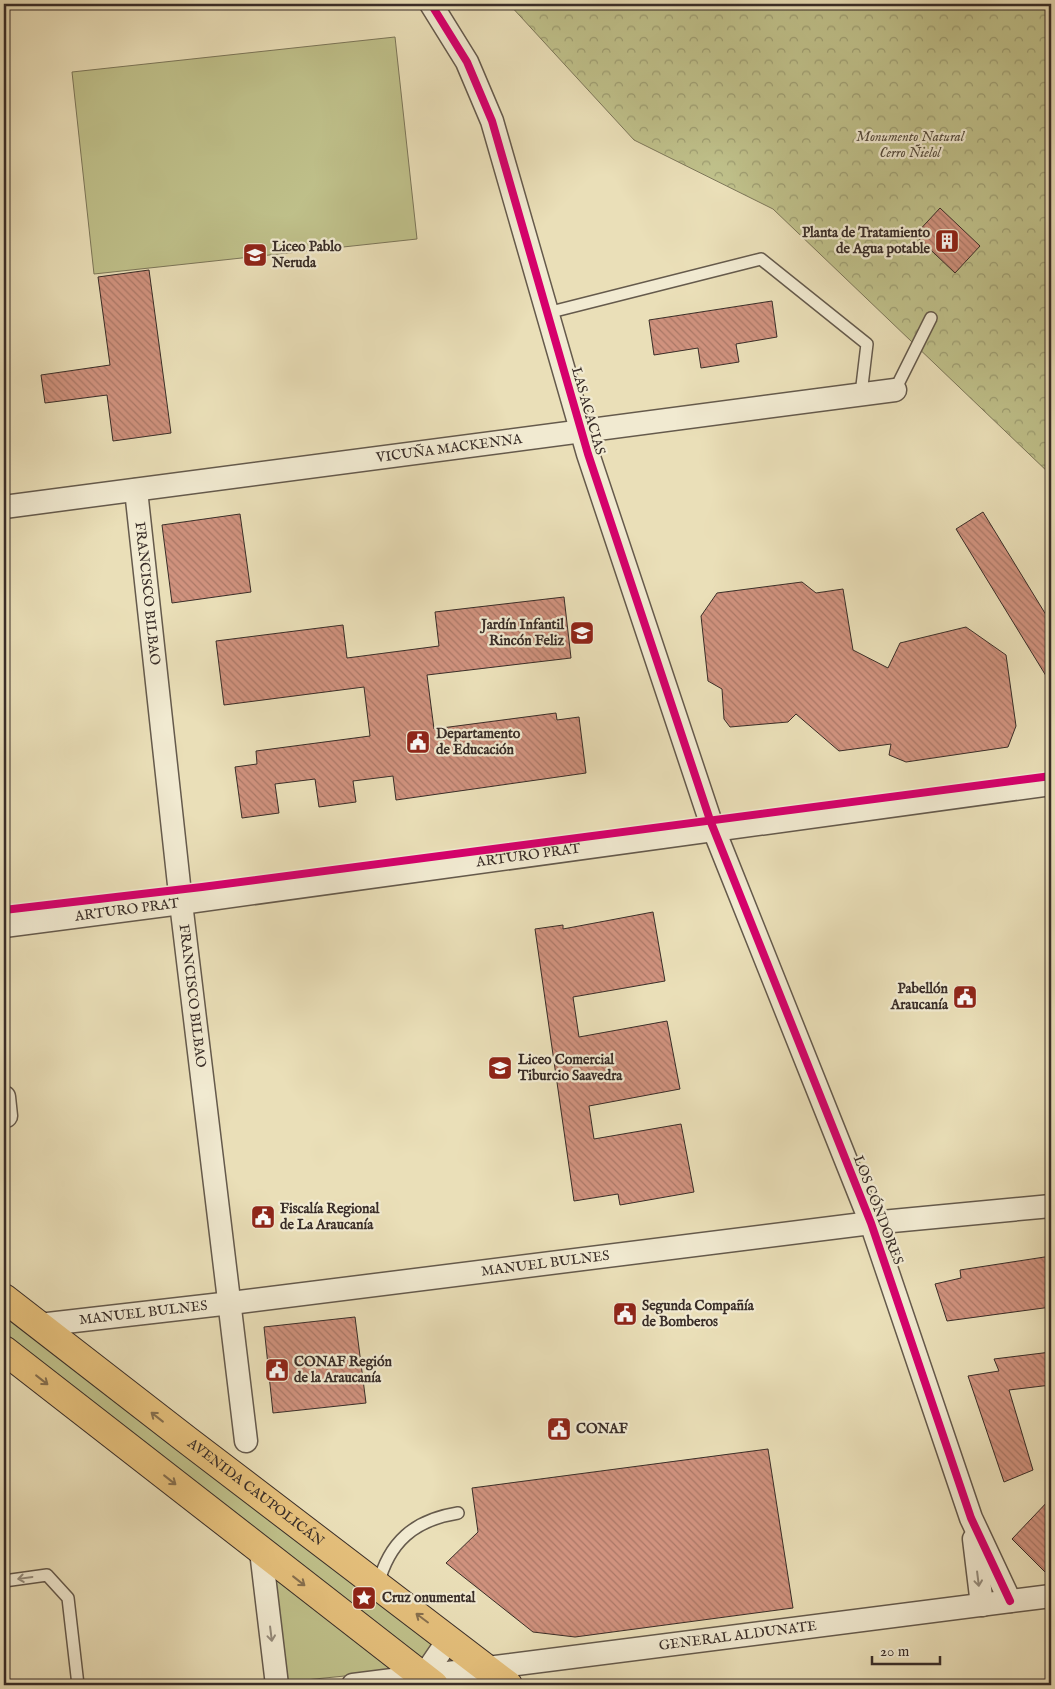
<svg xmlns="http://www.w3.org/2000/svg" width="1055" height="1689" viewBox="0 0 1055 1689" font-family="'IM FELL English',serif">
	<style>
		.green { fill: #bfc08a; stroke: #7c7659 }
		.forest { fill: url(#forest-crowns); stroke: #7c7659 }
		.building { fill: url(#building-back-hatch); stroke: #392d28 }
		.lines { fill: none; stroke-linecap: round; stroke-linejoin: round }
		.service-casing { stroke: #655a4c; stroke-width: 14 }
		.minor-casing { stroke: #655a4c; stroke-width: 25 }
		.primary-casing { stroke: #392d28; stroke-width: 30 }
		.service { stroke: #f1ead1; stroke-width: 11 }
		.minor { stroke: #f1ead1; stroke-width: 22 }
		.primary { stroke: #e5c07c; stroke-width: 28 }
		.cycleway-casing { stroke: #f1ead1; stroke-width: 11 }
		.cycleway { stroke: #d6006c; stroke-width: 8 }
		.oneway { stroke: #866f4e }
		.oneway2 { stroke: #958c7c }
		.labels { text-anchor: middle; dominant-baseline: central; stroke-width: 4.5; stroke-linejoin: round; paint-order: stroke }
		.park-label { font-size: 14px; font-style: italic; fill: #544a3c; stroke: #f1ead1 }
		.poi-label { font-size: 14px; font-weight: bold; fill: #392d28; stroke: #f1ead1; text-anchor: start }
		.street-label { font-size: 14px; fill: #392d28; stroke: #f1ead1 }
	</style>
	<defs>
		<pattern id="forest-crowns" width="20" height="18" patternUnits="userSpaceOnUse" patternTransform="scale(1.25)"><rect width="20" height="18" fill="#bfc08a"/><path d="M2 6a3 3 0 1 1 6 0M12 15a3 3 0 1 1 6 0" fill="none" stroke="#9c9c71"/></pattern>
		<pattern id="building-back-hatch" width="6" height="6" patternUnits="userSpaceOnUse" patternTransform="scale(1.25)"><rect width="6" height="6" fill="#d0927e"/><path d="M-1 5l2 2M0 0l6 6M5-1l2 2" fill="none" stroke="#aa7867"/></pattern>
	</defs>
	<rect width="100%" height="100%" fill="#eadfb8"/>
	<filter id="stains"><feTurbulence type="fractalNoise" baseFrequency=".004" numOctaves="4"/><feColorMatrix values="0 0 0 0 .2 0 0 0 0 .09 0 0 0 0 .02 0 0 0 .5 -.17"/></filter>
	<radialGradient id="worn" r=".72"><stop offset=".6" stop-color="#630" stop-opacity="0"/><stop offset="1" stop-color="#630" stop-opacity=".3"/></radialGradient>
	<g class="green">
		<polygon points="395,37 417,239 94,274 72,72"/>
		<polygon points="4,1306 440,1642 425,1669 4,1341"/>
		<polygon points="273,1570 404,1670 285,1682"/>
	</g>
	<polygon class="forest" points="509,4 1051,4 1051,475 773,209 634,140"/>
	<g class="building">
		<polygon points="940,208 980,246 955,273 915,235"/>
		<polygon points="149,270 171,433 113,441 107,395 45,403 41,375 110,365 98,277"/>
		<polygon points="772,301 777,337 736,344 739,362 701,368 698,348 654,355 649,320"/>
		<polygon points="983,512 1051,623 1051,684 956,529"/>
		<polygon points="240,514 251,592 172,603 162,525"/>
		<polygon points="802,582 816,593 843,589 853,650 888,668 900,643 966,627 1006,655 1016,726 1008,747 906,762 889,755 891,744 839,751 796,714 788,722 730,727 724,719 722,689 708,681 701,616 717,593"/>
		<polygon points="564,597 571,658 427,675 434,729 556,713 557,720 579,717 586,773 396,800 393,776 353,781 356,802 319,807 315,779 275,784 279,813 242,818 235,767 257,764 256,751 370,736 364,687 224,705 216,641 343,625 347,658 439,646 435,612"/>
		<polygon points="653,912 665,981 573,997 579,1037 667,1021 680,1089 589,1106 594,1139 681,1124 694,1192 620,1205 618,1194 574,1201 535,929 563,925 563,929"/>
		<polygon points="1051,1256 1051,1307 947,1321 935,1284 961,1278 960,1270"/>
		<polygon points="355,1317 366,1403 273,1413 264,1327"/>
		<polygon points="1051,1352 1051,1385 1009,1390 1033,1470 1004,1482 968,1376 999,1371 994,1359"/>
		<polygon points="768,1449 793,1608 575,1637 533,1632 446,1563 478,1532 472,1488"/>
		<polygon points="1051,1498 1051,1578 1012,1539"/>
	</g>
	<g class="lines">
		<defs>
			<g id="service">
				<polyline points="547,313 761,259 867,344 861,394"/>
				<polyline points="895,390 931,318"/>
				<polyline points="4,1581 47,1575 68,1598 78,1685"/>
				<path d="M378,1585c11,-43 36,-65 80,-72"/>
			</g>
			<g id="minor">
				<polyline points="431,4 467,62 492,121 588,454 710,820 871,1223 971,1518 1010,1601"/>
				<path id="s1" d="M136,490l45,413 65,538"/>
				<path id="s2" d="M4,507l891,-117"/>
				<path id="s3" d="M4,926l177,-23 870,-119"/>
				<polyline points="4,1097 6,1116"/>
				<path id="s4" d="M39,1325l192,-22 640,-80 180,-17"/>
				<polyline points="974,1539 982,1605"/>
				<polyline points="261,1551 277,1685"/>
				<polyline points="423,1677 449,1639"/>
				<path id="s5" d="M353,1685l698,-89"/>
			</g>
			<g id="primary">
				<path id="s6" d="M4,1298l183,142 321,245"/>
				<polyline points="4,1350 434,1685"/>
			</g>
		</defs>
		<use href="#service" class="service-casing"/>
		<use href="#minor" class="minor-casing"/>
		<use href="#primary" class="primary-casing"/>
		<use href="#service" class="service"/>
		<use href="#minor" class="minor"/>
		<use href="#primary" class="primary"/>
		<defs>
			<g id="cycleway">
				<polyline points="431,4 467,62 492,121 588,454 710,820 871,1223 971,1518 1010,1601"/>
				<polyline points="4,910 202,887 1051,776"/>
			</g>
		</defs>
		<use href="#cycleway" class="cycleway-casing"/>
		<use href="#cycleway" class="cycleway"/>
	</g>
	<defs><path id="oneway-shaft" d="M-6 0H5M1.5-3L5.5 0L1.5 3" fill="none" stroke-width="1.6" stroke-linecap="round" stroke-linejoin="round" transform="scale(1.25)"/></defs>
	<g class="oneway">
		<use href="#oneway-shaft" transform="translate(42 1380) rotate(38)"/>
		<use href="#oneway-shaft" transform="translate(157 1417) rotate(-142)"/>
		<use href="#oneway-shaft" transform="translate(170 1480) rotate(38)"/>
		<use href="#oneway-shaft" transform="translate(299 1581) rotate(38)"/>
		<use href="#oneway-shaft" transform="translate(422 1618) rotate(-143)"/>
	</g>
	<g class="oneway2">
		<use href="#oneway-shaft" transform="translate(25 1578) rotate(172)"/>
		<use href="#oneway-shaft" transform="translate(978 1579) rotate(83)"/>
		<use href="#oneway-shaft" transform="translate(271 1634) rotate(83)"/>
	</g>
	<defs>
		<symbol id="building-square" viewBox="-11 -11 22 22"><rect x="-9" y="-9" width="18" height="18" rx="4" fill="#8f2418" stroke="#f1ead1"/><path d="M-4-6H4V6H1V3H-1V6H-4ZM-2.5-4.3h1.7v1.8h-1.7ZM.8-4.3h1.7v1.8H.8ZM-2.5-1h1.7V.8h-1.7ZM.8-1h1.7V.8H.8Z" fill="#fff"/></symbol>
		<symbol id="school-square" viewBox="-11 -11 22 22"><rect x="-9" y="-9" width="18" height="18" rx="4" fill="#8f2418" stroke="#f1ead1"/><path d="M0-5L7-2L0 1L-7-2ZM-4 1L0 2.5L4 1V4Q0 6-4 4Z" fill="#fff"/></symbol>
		<symbol id="civic-square" viewBox="-11 -11 22 22"><rect x="-9" y="-9" width="18" height="18" rx="4" fill="#8f2418" stroke="#f1ead1"/><path d="M-.6-6.5H3V-4.5H.6V-3L4-1V1h2V6H-6V1h2V-1L-.6-3ZM-1.2 2.5V6h2.4V2.5Z" fill="#fff"/></symbol>
		<symbol id="sight-square" viewBox="-11 -11 22 22"><rect x="-9" y="-9" width="18" height="18" rx="4" fill="#8f2418" stroke="#f1ead1"/><path d="M0-6L1.8-2.2L6-1.7L2.9 1.2L3.7 5.4L0 3.3L-3.7 5.4L-2.9 1.2L-6-1.7L-1.8-2.2Z" fill="#fff"/></symbol>
	</defs>
	<g fill-rule="evenodd">
		<use href="#building-square" x="933" y="227" width="28" height="28"/>
		<use href="#school-square" x="241" y="241" width="28" height="28"/>
		<use href="#school-square" x="568" y="619" width="28" height="28"/>
		<use href="#civic-square" x="404" y="728" width="28" height="28"/>
		<use href="#civic-square" x="951" y="983" width="28" height="28"/>
		<use href="#school-square" x="486" y="1054" width="28" height="28"/>
		<use href="#civic-square" x="249" y="1203" width="28" height="28"/>
		<use href="#civic-square" x="611" y="1300" width="28" height="28"/>
		<use href="#civic-square" x="263" y="1356" width="28" height="28"/>
		<use href="#civic-square" x="545" y="1415" width="28" height="28"/>
		<use href="#sight-square" x="350" y="1584" width="28" height="28"/>
	</g>
	<g class="labels">
		<g class="park-label">
			<text x="910" y="137">Monumento Natural<tspan x="910" dy="16">Cerro Ñielol</tspan></text>
		</g>
		<g class="poi-label">
			<text x="930" y="233" text-anchor="end">Planta de Tratamiento<tspan x="930" dy="16">de Agua potable</tspan></text>
			<text x="272" y="247">Liceo Pablo<tspan x="272" dy="16">Neruda</tspan></text>
			<text x="564" y="625" text-anchor="end">Jardín Infantil<tspan x="564" dy="16">Rincón Feliz</tspan></text>
			<text x="436" y="734">Departamento<tspan x="436" dy="16">de Educación</tspan></text>
			<text x="948" y="989" text-anchor="end">Pabellón<tspan x="948" dy="16">Araucanía</tspan></text>
			<text x="518" y="1060">Liceo Comercial<tspan x="518" dy="16">Tiburcio Saavedra</tspan></text>
			<text x="280" y="1209">Fiscalía Regional<tspan x="280" dy="16">de La Araucanía</tspan></text>
			<text x="642" y="1306">Segunda Compañía<tspan x="642" dy="16">de Bomberos</tspan></text>
			<text x="294" y="1362">CONAF Región<tspan x="294" dy="16">de la Araucanía</tspan></text>
			<text x="576" y="1429">CONAF</text>
			<text x="382" y="1598">Cruz onumental</text>
		</g>
		<g class="street-label">
			<text transform="translate(588 411) rotate(74)">LAS ACACIAS</text>
			<text stroke="none"><textPath href="#s2" startOffset="449">VICUÑA MACKENNA</textPath></text>
			<text stroke="none"><textPath href="#s1" startOffset="104">FRANCISCO BILBAO</textPath></text>
			<text stroke="none"><textPath href="#s3" startOffset="529">ARTURO PRAT</textPath></text>
			<text stroke="none"><textPath href="#s3" startOffset="124">ARTURO PRAT</textPath></text>
			<text stroke="none"><textPath href="#s1" startOffset="509">FRANCISCO BILBAO</textPath></text>
			<text transform="translate(878 1210) rotate(69)">LOS CÓNDORES</text>
			<text stroke="none"><textPath href="#s4" startOffset="510">MANUEL BULNES</textPath></text>
			<text stroke="none"><textPath href="#s4" startOffset="105">MANUEL BULNES</textPath></text>
			<text stroke="none"><textPath href="#s6" startOffset="318">AVENIDA CAUPOLICÁN</textPath></text>
			<text stroke="none"><textPath href="#s5" startOffset="388">GENERAL ALDUNATE</textPath></text>
		</g>
	</g>
	<rect width="1055" height="1689" fill="none" stroke="#eadfb8" stroke-width="20"/>
	<rect x="5" y="5" width="1045" height="1679" fill="none" stroke="#392d28" stroke-width="2.5"/>
	<rect x="10" y="10" width="1035" height="1669" fill="none" stroke="#392d28"/>
	<path d="M872 1656v8h68v-8" fill="none" stroke="#392d28" stroke-width="2.5"/>
	<text x="880" y="1656" font-size="15" fill="#392d28" stroke="#f1ead1" stroke-width="4" paint-order="stroke">20 m</text>
	<rect width="100%" height="100%" filter="url(#stains)"/>
	<rect width="100%" height="100%" fill="url(#worn)"/>
</svg>
